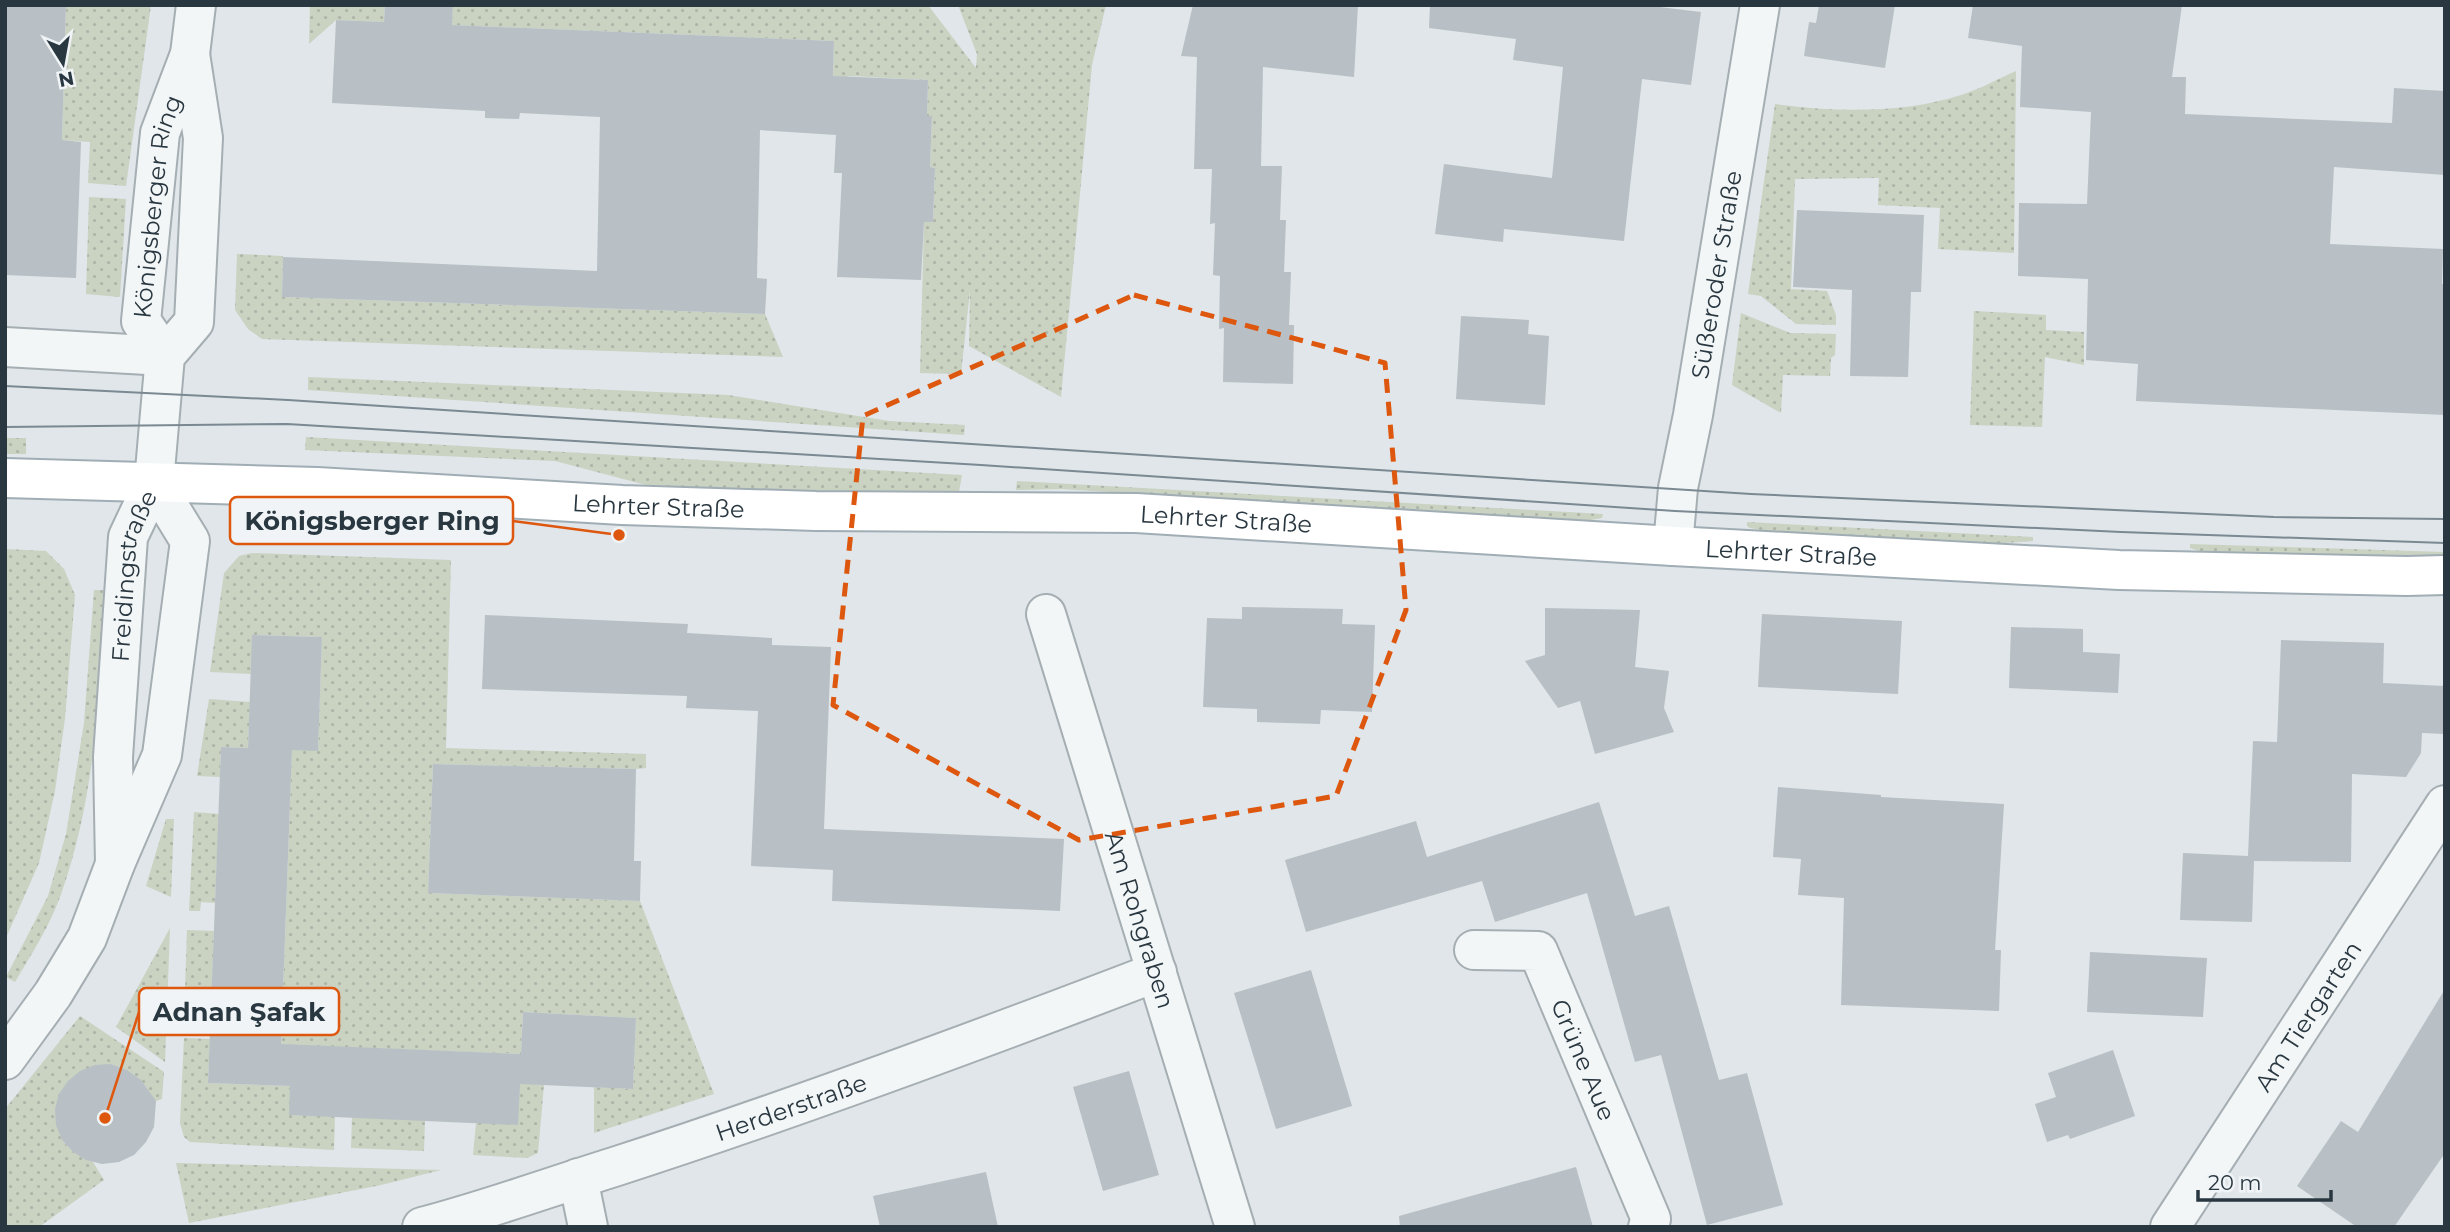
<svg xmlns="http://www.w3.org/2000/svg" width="2450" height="1232" viewBox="0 0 2450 1232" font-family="Montserrat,sans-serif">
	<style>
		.grass { fill: url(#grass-dots) }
		.building { fill: #b8c0c5 }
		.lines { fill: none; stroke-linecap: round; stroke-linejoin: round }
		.minor-casing { stroke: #a5aeb3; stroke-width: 42 }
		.major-casing { stroke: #a0adb4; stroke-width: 42 }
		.minor { stroke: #f3f6f7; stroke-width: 38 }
		.major { stroke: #fff; stroke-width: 38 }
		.tram { stroke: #7a8992; stroke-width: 2 }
		.marked { fill: none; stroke: #de570f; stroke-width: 5; stroke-dasharray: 14 9; stroke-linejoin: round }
		.labels { text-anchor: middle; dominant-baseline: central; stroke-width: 5; stroke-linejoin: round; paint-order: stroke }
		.street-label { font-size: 24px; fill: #293740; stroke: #f0f4f6 }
		.leader { fill: none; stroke: #de570f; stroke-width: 2.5 }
		.callout-dot { fill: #de570f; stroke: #f0f4f6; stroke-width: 2.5 }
		.callout { fill: #f0f4f6; stroke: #de570f; stroke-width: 2.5 }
		.callout-label { font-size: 26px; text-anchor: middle; font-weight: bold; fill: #293740 }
	</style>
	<defs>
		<pattern id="grass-dots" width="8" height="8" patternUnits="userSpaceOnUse" patternTransform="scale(1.75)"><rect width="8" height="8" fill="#cad2c2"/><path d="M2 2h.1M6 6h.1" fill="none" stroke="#aeb5a8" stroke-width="1.8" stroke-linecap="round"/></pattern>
	</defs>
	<rect width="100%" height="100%" fill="#e0e6e9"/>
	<g class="grass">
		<polygon points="66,5 151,5 126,186 88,183 90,142 62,140"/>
		<polygon points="289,5 385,5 384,22 336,20 309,44 310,6"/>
		<polygon points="453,5 928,5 976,68 977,54 958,5 1106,5 1092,65 1061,397 969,346 970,290 961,374 920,373 924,222 933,222 935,168 930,167 932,117 927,116 928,80 849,76 833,82 834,41 452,25"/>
		<path d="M2016,71l-2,182 -76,-4 2,-41 -62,-3 1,-27 -84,1 -4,110 36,2 9,24v10l-40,-1 -35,-28 -13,-2 27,-190c61,8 127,10 186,-9 19,-6 37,-16 55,-24z"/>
		<polygon points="89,197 126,199 120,297 86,294"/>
		<polygon points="237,254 283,256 282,297 765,314 783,357 262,339 248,329 235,310"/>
		<polygon points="1974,311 2046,315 2046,330 2084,332 2084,365 2045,357 2042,427 1970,425"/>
		<polygon points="1741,313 1790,333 1836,334 1835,355 1831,358 1830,376 1783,375 1781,413 1732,385"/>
		<polygon points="308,377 728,395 889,421 965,425 964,435 308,390"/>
		<polygon points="306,437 962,475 959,492 933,493 807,492 646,485 555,461 305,450"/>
		<rect x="5" y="438" width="21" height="16"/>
		<polygon points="1017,481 1603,514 1602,518 1579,522 1062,489 1016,490"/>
		<polygon points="1747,522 2033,537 2033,541 1991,544 1783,534 1750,528 1747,526"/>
		<polygon points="2190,544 2445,552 2445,558 2237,554 2199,551 2190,548"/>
		<polygon points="5,549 46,551 64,569 75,595 65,718 55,791 39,863 5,940"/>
		<polygon points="252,553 451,560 446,748 646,754 646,768 636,769 433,764 428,893 640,901 714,1094 594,1133 594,1087 633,1089 636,1018 523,1012 521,1054 281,1045 292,750 318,750 322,637 253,635 251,674 210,672 224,573 239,556"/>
		<path d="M94,590h12c-7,104 -10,208 -46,307 -11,30 -29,58 -45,85l-9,-5 42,-81 18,-62 18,-111z"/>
		<polygon points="209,699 250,702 248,748 221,747 220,777 197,776"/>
		<polygon points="194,812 219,814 215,903 201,902 200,911 189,911"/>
		<polygon points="166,819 174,819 171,897 146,886"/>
		<polygon points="170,928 165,1062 116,1027"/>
		<polygon points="187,930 214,931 211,1011 196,1010 195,1022 184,1022"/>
		<path d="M80,1016l84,56 -2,27 -9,3c-6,-22 -22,-31 -42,-38l-49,76 11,12 20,10 11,18 -65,47h-34v-118z"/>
		<polygon points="184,1038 210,1039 208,1083 290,1086 290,1115 335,1116 334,1150 190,1142 184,1137 180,1123"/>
		<polygon points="520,1083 544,1085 538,1153 527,1158 473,1155 476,1123"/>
		<polygon points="352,1117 425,1120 424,1151 351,1148"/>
		<polygon points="176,1163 441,1170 381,1185 189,1223"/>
	</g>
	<g class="building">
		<polygon points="5,5 66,5 62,140 81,142 76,278 5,275"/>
		<polygon points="385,5 453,5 452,25 834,41 833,76 928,80 927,116 932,116 930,167 935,168 933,222 924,222 921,280 837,277 842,173 834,173 836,135 760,130 757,278 767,279 765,314 282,297 283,257 597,271 600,117 520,113 519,119 485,118 485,111 332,103 336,20 384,22"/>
		<polygon points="1193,5 1358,5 1354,77 1263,67 1261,166 1282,166 1280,220 1286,220 1284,272 1291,272 1289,325 1294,325 1293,384 1223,382 1224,328 1219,329 1220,276 1213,275 1215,223 1210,224 1212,169 1194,169 1197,57 1181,56"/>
		<polygon points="1430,5 1643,5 1701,12 1691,85 1642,79 1624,241 1504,229 1503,242 1435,234 1444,164 1552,178 1563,67 1513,60 1516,39 1429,28"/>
		<polygon points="1819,5 1895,5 1885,68 1804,56 1809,22 1816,23"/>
		<polygon points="1973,5 2182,5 2172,77 2186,77 2185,114 2392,123 2394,88 2445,91 2445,175 2334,167 2330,244 2443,249 2442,284 2445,284 2445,415 2136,401 2138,364 2086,360 2088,279 2018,276 2019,203 2087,204 2091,112 2020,107 2022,46 1968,38"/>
		<polygon points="1797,210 1924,215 1921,292 1911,292 1908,377 1850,376 1852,290 1793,287"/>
		<polygon points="1461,316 1529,320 1528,334 1549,336 1545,405 1456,399"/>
		<polygon points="1242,607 1343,609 1342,624 1375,625 1372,712 1321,710 1320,724 1257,722 1257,709 1203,707 1207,618 1242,619"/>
		<polygon points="1545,608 1640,610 1635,667 1669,671 1664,708 1674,732 1595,754 1580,701 1558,708 1525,661 1545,655"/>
		<polygon points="1762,614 1902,621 1898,694 1758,687"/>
		<polygon points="485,615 688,624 687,633 772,638 772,645 831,647 824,829 1064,839 1060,911 832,901 833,870 751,866 758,711 686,708 687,696 482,689"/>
		<polygon points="2011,627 2083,629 2083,652 2120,654 2118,693 2009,688"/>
		<polygon points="252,635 322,637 318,751 292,750 281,1044 521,1054 523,1012 636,1018 633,1089 520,1084 518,1125 289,1115 290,1086 208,1083 221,747 248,748"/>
		<polygon points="2281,640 2384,643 2383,683 2445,686 2445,734 2422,733 2421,753 2406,777 2352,774 2351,862 2254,861 2252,922 2180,920 2183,853 2248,856 2253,741 2277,742"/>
		<polygon points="433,764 636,769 634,861 641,861 640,901 428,893"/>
		<polygon points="1778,787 1881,795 1881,797 2004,804 1995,950 2001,950 1999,1011 1841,1005 1844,898 1798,895 1801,859 1773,857"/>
		<polygon points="1599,802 1635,916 1669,906 1719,1080 1747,1073 1783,1205 1707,1225 1661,1055 1635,1062 1587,893 1495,922 1482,881 1306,932 1285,860 1416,821 1427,857"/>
		<polygon points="2090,952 2207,958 2203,1017 2087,1012"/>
		<polygon points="1311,970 1352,1106 1276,1129 1234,993"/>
		<polygon points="2445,989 2445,1153 2394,1227 2357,1227 2297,1186 2341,1121 2358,1132"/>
		<polygon points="2113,1050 2135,1116 2070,1139 2068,1135 2047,1142 2035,1104 2056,1097 2048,1073"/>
		<polygon points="111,1064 127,1070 141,1080 156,1101 154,1127 146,1142 134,1155 119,1162 102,1164 86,1160 73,1152 62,1140 56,1125 55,1109 59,1094 68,1081 80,1071 95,1065"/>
		<polygon points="1129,1071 1159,1175 1103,1191 1073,1087"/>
		<polygon points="1576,1167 1593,1227 1400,1227 1399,1216"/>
		<polygon points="986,1172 998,1227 880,1227 873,1196"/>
	</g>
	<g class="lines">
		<defs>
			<g id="minor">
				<polyline points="5,347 165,356"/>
				<path id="s1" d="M165,356l-24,-35 19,-188 30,-79 6,-49"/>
				<path id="s2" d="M1673,546l5,-58 15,-73 67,-410"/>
				<path id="s3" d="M1046,614l189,613"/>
				<path id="s4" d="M115,864l-2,-107 15,-220 26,-55 11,-126 29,-34 9,-184 -13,-84"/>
				<path id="s5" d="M1474,950l64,1 113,268 -3,8"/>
				<polyline points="5,1060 53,994 87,938 115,864 162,755 190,541 154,482"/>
				<polyline points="578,1178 588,1227"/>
				<path id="s6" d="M422,1227c65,-17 128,-40 192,-60 183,-59 363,-126 543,-195"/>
				<path id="s7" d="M2170,1227l275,-422"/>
			</g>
			<g id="major">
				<path id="s8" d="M5,478l312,9 305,18 194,6 320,2 537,33 446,24 288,6 38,-1"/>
			</g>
		</defs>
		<use href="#minor" class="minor-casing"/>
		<use href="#major" class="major-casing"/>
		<use href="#minor" class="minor"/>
		<use href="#major" class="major"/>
		<g class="tram">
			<polyline points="5,386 288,400 1751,494 2274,517 2445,519"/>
			<polyline points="5,427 287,424 981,465 1675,511 2121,532 2445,543"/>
		</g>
	</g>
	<path class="marked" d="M1134,295l251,68 21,247 -70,186 -257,44 -246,-135 30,-289z"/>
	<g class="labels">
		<g class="street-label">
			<text stroke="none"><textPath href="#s1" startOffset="158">Königsberger Ring</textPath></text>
			<text stroke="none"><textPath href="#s2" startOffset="275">Süßeroder Straße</textPath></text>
			<text stroke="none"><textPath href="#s8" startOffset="654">Lehrter Straße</textPath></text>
			<text stroke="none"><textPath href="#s8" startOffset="1222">Lehrter Straße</textPath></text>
			<text stroke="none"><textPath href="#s8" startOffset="1788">Lehrter Straße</textPath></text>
			<text stroke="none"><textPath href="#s4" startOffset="290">Freidingstraße</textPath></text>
			<text stroke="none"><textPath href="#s3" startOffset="320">Am Rohgraben</textPath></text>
			<text stroke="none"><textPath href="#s7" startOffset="252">Am Tiergarten</textPath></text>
			<text stroke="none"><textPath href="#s5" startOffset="182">Grüne Aue</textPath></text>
			<text stroke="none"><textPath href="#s6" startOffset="388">Herderstraße</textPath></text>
		</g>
	</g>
	<path class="leader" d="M619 535L513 521M105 1118L139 1012"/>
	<g class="callout-dot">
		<circle cx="619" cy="535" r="7"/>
		<circle cx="105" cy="1118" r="7"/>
	</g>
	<g class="callout">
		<rect x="230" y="497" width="283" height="47" rx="7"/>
		<rect x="139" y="988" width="200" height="47" rx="7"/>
	</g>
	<g class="callout-label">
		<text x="372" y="530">Königsberger Ring</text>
		<text x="239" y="1021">Adnan Şafak</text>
	</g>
	<rect width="2450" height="1232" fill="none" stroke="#293740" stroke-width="14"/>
	<g transform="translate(63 63) rotate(169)" stroke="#f0f4f6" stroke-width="5" paint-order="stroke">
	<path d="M0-5L12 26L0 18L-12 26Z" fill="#293740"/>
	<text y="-10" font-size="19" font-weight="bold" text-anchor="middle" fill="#293740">N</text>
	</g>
	<path d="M2198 1190v10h133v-10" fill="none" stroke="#293740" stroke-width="3.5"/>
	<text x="2208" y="1190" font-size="21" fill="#293740" stroke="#f0f4f6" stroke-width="5" paint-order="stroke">20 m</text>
</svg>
